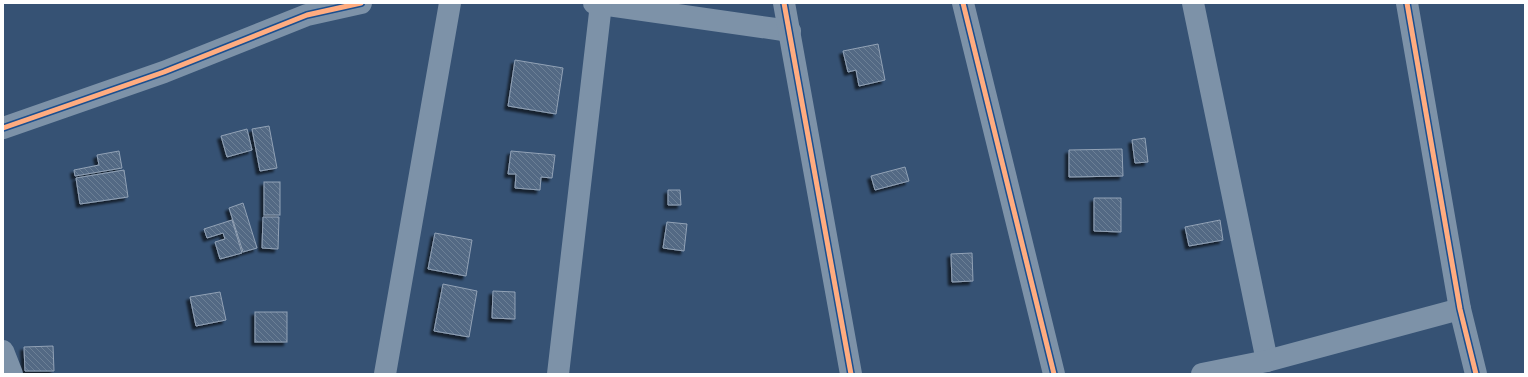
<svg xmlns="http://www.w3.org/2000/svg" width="1528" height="377" viewBox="0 0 1528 377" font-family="'Roboto Condensed',sans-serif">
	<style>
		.building { fill: url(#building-back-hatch); stroke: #92a2b6; filter: url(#shadow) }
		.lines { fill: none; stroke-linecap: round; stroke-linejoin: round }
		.street { stroke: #7d92a8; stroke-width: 22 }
		.cycleway-casing { stroke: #1b4f8f; stroke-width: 8 }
		.cycleway { stroke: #ffac80; stroke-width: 5 }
	</style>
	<defs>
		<pattern id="building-back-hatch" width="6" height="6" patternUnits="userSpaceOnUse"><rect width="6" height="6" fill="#526984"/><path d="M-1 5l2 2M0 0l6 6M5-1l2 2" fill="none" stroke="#6c8096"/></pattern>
		<filter id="shadow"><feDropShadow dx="-3.5" dy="3.5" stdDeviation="1" flood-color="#0009"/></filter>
	</defs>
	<rect width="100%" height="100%" fill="#365274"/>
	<g class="building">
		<polygon points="878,44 885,80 859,86 856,70 848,72 843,51"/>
		<polygon points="515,60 563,68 556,114 508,106"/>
		<polygon points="269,126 277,168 260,171 252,129"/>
		<polygon points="247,129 252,150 227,157 221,136"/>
		<polygon points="1145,138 1148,162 1135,163 1132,140"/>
		<polygon points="1122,149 1123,176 1069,177 1069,150"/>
		<polygon points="119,151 122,168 75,176 74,170 99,165 97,155"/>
		<polygon points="511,151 555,155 552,178 541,177 540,190 515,188 516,174 508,174"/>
		<polygon points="905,167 909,181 875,190 871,176"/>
		<polygon points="124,170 128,197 80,204 76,178"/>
		<rect x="264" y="182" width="16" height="33"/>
		<polygon points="668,190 680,190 681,205 668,205"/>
		<polygon points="1094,198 1121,198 1121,232 1094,231"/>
		<polygon points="243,203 257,248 243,252 229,208"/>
		<polygon points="263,217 279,217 278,249 262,248"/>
		<polygon points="232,220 242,253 220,259 215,242 225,239 223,233 207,238 204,229"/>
		<polygon points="1220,220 1223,240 1189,246 1185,227"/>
		<polygon points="667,222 687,224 684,251 663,248"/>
		<polygon points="435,233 472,240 466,276 428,269"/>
		<polygon points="972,253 973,281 952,282 951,254"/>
		<polygon points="443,284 477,291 469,337 434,331"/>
		<polygon points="493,291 515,292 515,319 492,318"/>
		<polygon points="220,292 226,320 196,326 190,297"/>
		<rect x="255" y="312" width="32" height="30"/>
		<polygon points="53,346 54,371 25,371 24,347"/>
	</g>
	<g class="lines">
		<g class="street">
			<polyline points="594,3 790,31"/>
			<polyline points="784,3 851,374"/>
			<polyline points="963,3 1054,374"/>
			<polyline points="1193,3 1267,361"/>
			<polyline points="1407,3 1460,309 1476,374"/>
			<polyline points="3,128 164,72 307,15 361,3"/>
			<polyline points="3,351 12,374"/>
			<polyline points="385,374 450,3"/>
			<polyline points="558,374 601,4"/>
			<polyline points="1202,374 1267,361 1460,309"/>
		</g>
		<defs>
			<g id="cycleway">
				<polyline points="784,3 851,374"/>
				<polyline points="963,3 1054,374"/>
				<polyline points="1407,3 1460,309 1476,374"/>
				<polyline points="3,128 164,72 307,15 361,3"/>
			</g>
		</defs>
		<use href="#cycleway" class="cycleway-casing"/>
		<use href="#cycleway" class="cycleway"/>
	</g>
	<rect width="1528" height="377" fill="none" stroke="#ffffff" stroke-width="8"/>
</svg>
